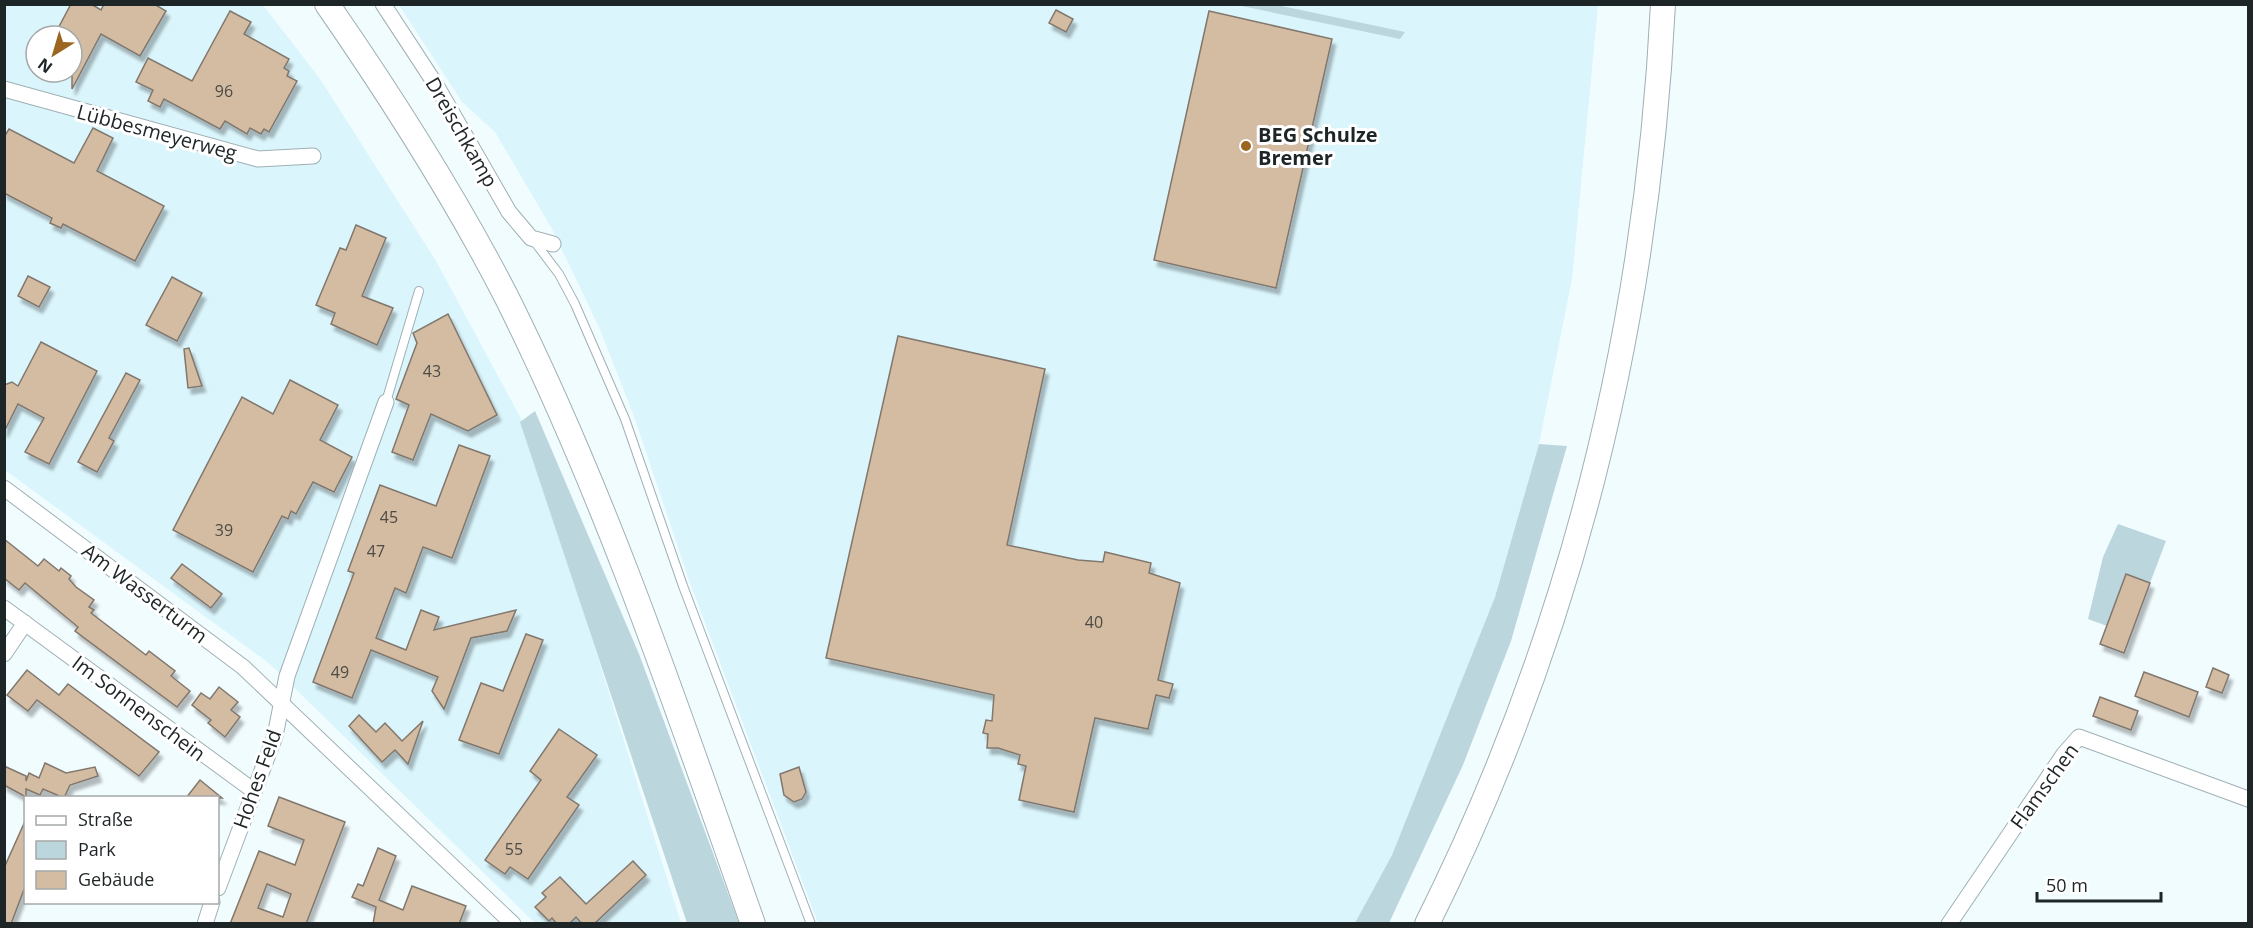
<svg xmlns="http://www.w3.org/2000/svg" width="2253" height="928" viewBox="0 0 2253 928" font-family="'Open Sans',sans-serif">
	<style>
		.built { fill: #daf5fc; fill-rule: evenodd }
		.green { fill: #bcd6dd }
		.building { fill: #d4bca3; stroke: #81776d; stroke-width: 1.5; fill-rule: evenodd; filter: url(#shadow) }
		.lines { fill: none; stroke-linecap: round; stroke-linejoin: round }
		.lane-casing { stroke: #9fb0b4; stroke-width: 10 }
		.street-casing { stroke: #9fb0b4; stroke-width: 17 }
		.primary-casing { stroke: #9fb0b4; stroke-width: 26 }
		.lane { stroke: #fff; stroke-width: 8 }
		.street { stroke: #fff; stroke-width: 15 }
		.primary { stroke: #fff; stroke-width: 24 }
		.poi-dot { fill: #9c6520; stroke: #fff; stroke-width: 2 }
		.labels { text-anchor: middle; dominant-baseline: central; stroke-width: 6; stroke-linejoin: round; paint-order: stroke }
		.number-label { font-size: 16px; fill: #4c4b45 }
		.street-label { font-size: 20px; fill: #1e2526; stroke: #fff }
		.poi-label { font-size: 20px; font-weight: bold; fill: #1e2526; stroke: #fff; text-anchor: start }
	</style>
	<defs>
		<filter id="shadow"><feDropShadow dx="3.5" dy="6" stdDeviation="1.5" flood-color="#0004"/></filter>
	</defs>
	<rect width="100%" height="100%" fill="#f1fcff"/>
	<g class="built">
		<path d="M5,5h258l57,74 116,182 90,167 155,495h-146l-265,-259 -265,-194zM36,36h36v36h-36z"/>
		<polygon points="399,5 1598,5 1572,279 1539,444 1495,597 1392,855 1355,923 818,923 689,580 635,419 599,327 551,227 495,132 462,102"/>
	</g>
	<g class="green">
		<polygon points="1237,5 1277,5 1405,32 1400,39"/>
		<polygon points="535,411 639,654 739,923 687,923 520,422"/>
		<polygon points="1539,444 1567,446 1511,641 1463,765 1389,923 1355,923 1392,855 1495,597"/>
		<polygon points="2118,524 2166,541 2150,583 2126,574 2107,626 2088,619 2103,557"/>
	</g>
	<g class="building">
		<polygon points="71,4 91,4 101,10 104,4 154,4 166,11 140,56 101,34 72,89 72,36 54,36"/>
		<polygon points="1056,10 1073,19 1066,32 1049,23"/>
		<polygon points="230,11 251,22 244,34 289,59 284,68 289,71 287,76 297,81 269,132 264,129 261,134 250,128 247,134 225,121 220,129 164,99 160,107 148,101 153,90 136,82 148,58 192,81"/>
		<polygon points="1209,11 1332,39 1276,288 1154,260"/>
		<polygon points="93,128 113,138 97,171 164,206 135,261 63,224 61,228 50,223 52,218 4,193 4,137 9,129 74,163"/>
		<polygon points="356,225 386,238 362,296 393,308 377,345 331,324 335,313 316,305 340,248 346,250"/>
		<polygon points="28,276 50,287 39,307 18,296"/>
		<polygon points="172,277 202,293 177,341 146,325"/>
		<polygon points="448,314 497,415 468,431 431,414 413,460 392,452 409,405 396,399 417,343 413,333"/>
		<polygon points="898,336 1045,369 1007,545 1078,560 1103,562 1105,552 1151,563 1149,573 1180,583 1158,680 1173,684 1169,698 1156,695 1148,729 1095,718 1074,812 1019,800 1026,766 1018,764 1020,755 998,748 987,748 988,734 983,733 986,720 992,721 994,695 826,658"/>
		<polygon points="41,342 97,371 49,464 25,452 44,418 18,404 4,432 4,385 12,382 18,386"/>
		<polygon points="189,348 202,386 188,388 184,349"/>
		<polygon points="126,373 140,380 109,438 114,441 97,472 78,462"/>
		<polygon points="290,380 338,405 320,440 352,457 334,492 313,482 296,514 291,511 288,519 282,516 253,572 173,530 242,397 273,414"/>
		<polygon points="459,445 490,456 452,558 423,547 406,593 395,588 376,638 406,650 421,610 439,617 434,630 516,610 507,631 471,638 444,709 432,691 438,677 371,650 352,698 313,682 354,573 348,571 380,485 436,506"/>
		<polygon points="4,539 38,566 44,559 59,571 61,568 71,576 69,579 76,587 94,600 89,607 94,610 91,613 146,655 149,651 175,671 171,676 190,691 177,707 75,631 78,627 25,583 19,590 4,578"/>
		<polygon points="182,564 222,594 211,608 171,578"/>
		<polygon points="2126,574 2150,583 2124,653 2100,644"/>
		<polygon points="526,634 543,640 499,754 459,740 481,683 503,691"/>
		<polygon points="2213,668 2229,675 2222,693 2206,687"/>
		<polygon points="27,670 59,695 68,684 159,752 139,776 37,700 28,711 7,695"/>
		<polygon points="2144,672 2198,692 2189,717 2135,696"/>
		<polygon points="219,687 238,702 231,710 240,717 225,737 208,723 211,720 192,705 201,693 210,699"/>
		<polygon points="2100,697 2138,711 2131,730 2093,716"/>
		<polygon points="359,715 376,732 385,723 402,741 423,721 408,764 395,750 382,762 349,726"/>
		<polygon points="559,729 597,755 567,797 579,805 528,879 510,867 505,874 485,860 541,780 530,771"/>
		<polygon points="45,763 66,773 95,767 98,776 70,785 64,798 43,789 40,795 26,789 26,797 4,785 4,766 26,776 26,781 29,773 39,778"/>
		<polygon points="799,767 806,792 802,799 794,802 784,795 780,774"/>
		<polygon points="200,780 222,798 186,798"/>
		<path d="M279,797l66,25 -39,102h-76l29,-73 36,14 9,-25 -36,-14zM267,884l24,10 -8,23 -25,-9z"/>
		<polygon points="26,819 26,884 11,924 4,924 4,868"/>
		<polygon points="378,848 396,856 379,900 403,910 412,886 466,906 459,924 373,924 376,907 352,897 358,884 363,886"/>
		<polygon points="633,861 646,875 594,924 582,924 576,917 569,924 557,924 552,918 549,921 535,907 546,897 542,893 560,877 586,904"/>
	</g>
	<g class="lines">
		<defs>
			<g id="lane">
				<polyline points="534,241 559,274 575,304 625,419 683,586 811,924"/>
				<polyline points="386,402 419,291"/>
			</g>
			<g id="street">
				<polyline points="383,4 436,85 509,212 531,238 553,244"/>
				<polyline points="4,89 258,159 313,156"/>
				<polyline points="4,488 243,667 513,924"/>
				<polyline points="4,608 254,791"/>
				<polyline points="4,654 25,623"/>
				<polyline points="218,888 275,736 287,676 386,402"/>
				<polyline points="205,924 212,902"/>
				<polyline points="1949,924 2064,754 2079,737 2248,799"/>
			</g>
			<g id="primary">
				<path d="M327,4c65,94 127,191 179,292 101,202 172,415 247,628"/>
				<path d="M1427,924c144,-288 220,-599 236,-920"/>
			</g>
		</defs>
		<use href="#lane" class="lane-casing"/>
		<use href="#street" class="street-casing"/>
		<use href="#primary" class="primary-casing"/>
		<use href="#lane" class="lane"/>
		<use href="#street" class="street"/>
		<use href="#primary" class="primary"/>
	</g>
	<circle class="poi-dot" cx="1246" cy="146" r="6"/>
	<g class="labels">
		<g class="number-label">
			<text x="224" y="91">96</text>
			<text x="432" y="371">43</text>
			<text x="389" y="517">45</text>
			<text x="224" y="530">39</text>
			<text x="376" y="551">47</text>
			<text x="1094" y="622">40</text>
			<text x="340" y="672">49</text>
			<text x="514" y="849">55</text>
		</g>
		<g class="street-label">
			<text transform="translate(157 132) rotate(15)">Lübbesmeyerweg</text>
			<text transform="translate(462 132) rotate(60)">Dreischkamp</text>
			<text transform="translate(145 593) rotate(37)">Am Wasserturm</text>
			<text transform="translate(139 708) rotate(37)">Im Sonnenschein</text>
			<text transform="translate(257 779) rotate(-70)">Hohes Feld</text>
			<text transform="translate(2044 786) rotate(-54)">Flamschen</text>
		</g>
		<g class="poi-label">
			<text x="1258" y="134">BEG Schulze<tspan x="1258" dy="23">Bremer</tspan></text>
		</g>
	</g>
	<rect width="2253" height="928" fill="none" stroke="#1e2526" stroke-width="12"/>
	<rect x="24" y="796" width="195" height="108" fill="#ffffff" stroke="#a5a8a8" stroke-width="1.5"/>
	<rect x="36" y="816" width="30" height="9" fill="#ffffff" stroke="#a5a8a8" stroke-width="1.5"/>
	<text x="78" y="826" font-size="18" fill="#1e2526">Straße</text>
	<rect x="36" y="841" width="30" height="18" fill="#bcd6dd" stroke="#a5a8a8" stroke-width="1.5"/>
	<text x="78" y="856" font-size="18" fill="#1e2526">Park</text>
	<rect x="36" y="871" width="30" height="18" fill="#d4bca3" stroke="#a5a8a8" stroke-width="1.5"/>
	<text x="78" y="886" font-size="18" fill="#1e2526">Gebäude</text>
	<g transform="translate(54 54) rotate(217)"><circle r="28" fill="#ffffff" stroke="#a5a8a8" stroke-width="1.5"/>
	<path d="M0-4.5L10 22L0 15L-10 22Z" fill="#9c6520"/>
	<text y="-9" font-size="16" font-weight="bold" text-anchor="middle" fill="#1e2526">N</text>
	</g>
	<path d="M2037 892v9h124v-9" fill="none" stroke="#1e2526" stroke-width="3"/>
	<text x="2046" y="892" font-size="18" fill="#1e2526" stroke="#ffffff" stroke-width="4.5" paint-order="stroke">50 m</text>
</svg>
